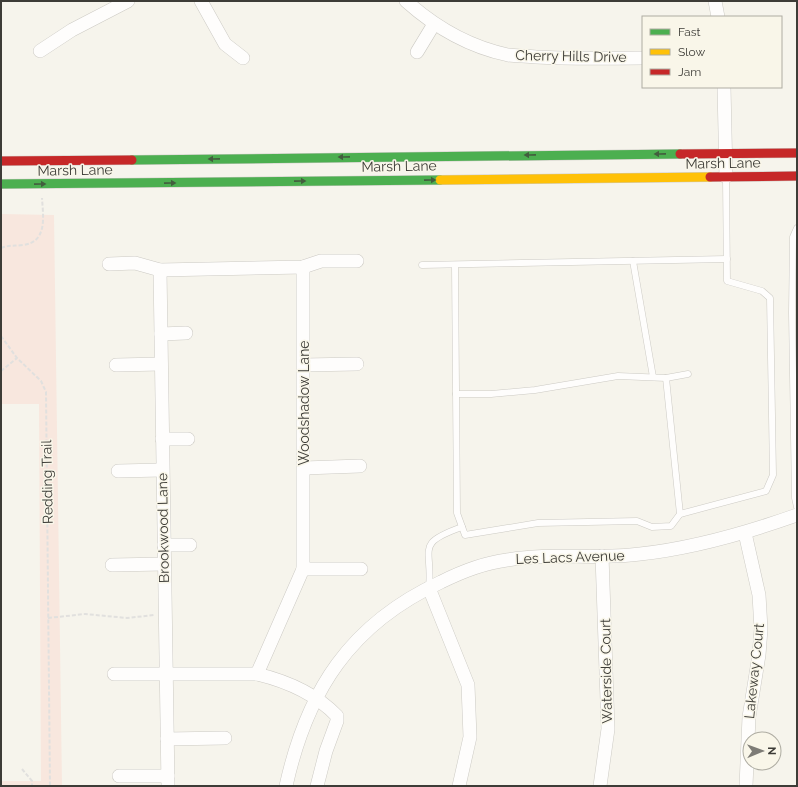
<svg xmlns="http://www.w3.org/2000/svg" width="798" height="787" viewBox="0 0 798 787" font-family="Raleway,sans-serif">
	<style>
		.green { fill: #f8e7de }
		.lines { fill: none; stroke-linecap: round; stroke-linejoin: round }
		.lane-casing { stroke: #cccac4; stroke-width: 7 }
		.street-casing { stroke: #cccac4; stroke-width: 14 }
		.fast-casing { stroke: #cccac4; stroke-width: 10 }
		.slow-casing { stroke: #cccac4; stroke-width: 10 }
		.jam-casing { stroke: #cccac4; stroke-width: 10 }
		.path { stroke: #e1e0de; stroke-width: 2; stroke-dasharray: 4 2; stroke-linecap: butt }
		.lane { stroke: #fefdfc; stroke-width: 6 }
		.street { stroke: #fefdfc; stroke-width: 13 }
		.fast { stroke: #4caf50; stroke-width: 9 }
		.slow { stroke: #ffc107; stroke-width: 9 }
		.jam { stroke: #c62828; stroke-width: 9 }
		.oneway { fill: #425e3e }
		.labels { text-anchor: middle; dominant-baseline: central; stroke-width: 3; stroke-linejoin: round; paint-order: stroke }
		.street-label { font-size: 14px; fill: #3d3c37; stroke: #f9f6e9 }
	</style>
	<rect width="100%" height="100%" fill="#f6f4ec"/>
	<polygon class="green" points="1,214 54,215 62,786 1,786 1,781 41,781 39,404 1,404"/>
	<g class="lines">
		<defs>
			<g id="lane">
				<polyline points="797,228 793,237 792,313 795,498 797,507"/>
				<polyline points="633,261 653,377"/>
				<polyline points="422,265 727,259"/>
				<polyline points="455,265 457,513 465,535 538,523 637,521 652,527 671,526 680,514 766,491 773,475 770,298 762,291 727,281 726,178"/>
				<polyline points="666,378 680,514"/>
				<polyline points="456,394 491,394 535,390 618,376 666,378 688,374"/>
				<path d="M429,588c4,-40 -15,-44 33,-61"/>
			</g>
			<g id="street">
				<polyline points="201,1 225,44 243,58"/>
				<path d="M406,1c29,26 64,46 102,54 9,1 19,1 28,2 35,2 71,1 107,1"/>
				<polyline points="715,1 718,17"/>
				<polyline points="40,51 72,30 128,1"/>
				<polyline points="417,52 434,24"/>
				<polyline points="724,87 726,177"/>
				<polyline points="109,264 135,263 160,270 303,267 321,261 357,261"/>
				<polyline points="160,270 168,786"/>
				<polyline points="161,334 186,333"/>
				<polyline points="116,365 161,364"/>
				<polyline points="304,365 357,364"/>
				<polyline points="162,439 188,439"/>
				<polyline points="304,468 360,466"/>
				<polyline points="118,471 162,470"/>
				<polyline points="745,533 759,595 761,629 759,655 749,717 746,786"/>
				<polyline points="164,545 190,545"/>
				<polyline points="112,565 164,564"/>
				<polyline points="303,569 361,569"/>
				<polyline points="429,588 468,685 470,737 459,786"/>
				<path d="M114,674h143c29,7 59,20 80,42v5l-11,30 -9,35"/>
				<polyline points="257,674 303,569 303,267"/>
				<polyline points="167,739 225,738"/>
				<polyline points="119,776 168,776"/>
				<path d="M286,786c21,-95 64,-162 155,-204 20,-10 43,-19 66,-22 44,-8 89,0 133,-6 55,-6 106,-21 157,-39"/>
				<polyline points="600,786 608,729 602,556"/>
			</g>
			<g id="fast">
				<polyline points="132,160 680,154"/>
				<polyline points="1,184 440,180"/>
			</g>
			<polyline id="slow" points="440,180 710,177"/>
			<g id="jam">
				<polyline points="680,154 797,153"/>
				<polyline points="1,161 132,160"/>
				<polyline points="710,177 797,176"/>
			</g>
		</defs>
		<use href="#lane" class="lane-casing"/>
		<use href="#street" class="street-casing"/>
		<use href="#fast" class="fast-casing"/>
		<use href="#slow" class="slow-casing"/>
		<use href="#jam" class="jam-casing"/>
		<g class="path">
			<path d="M1,248c8,-3 14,-2 22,-3 25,-3 20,-29 19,-47"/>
			<polyline points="1,336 17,358 41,381 46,392 50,786"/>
			<polyline points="1,371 17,358"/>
			<polyline points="48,618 85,614 127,618 154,615"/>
			<polyline points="22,769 32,781 32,786"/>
		</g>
		<use href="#lane" class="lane"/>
		<use href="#street" class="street"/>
		<use href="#fast" class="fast"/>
		<use href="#slow" class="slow"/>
		<use href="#jam" class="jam"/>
	</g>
	<defs><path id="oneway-solid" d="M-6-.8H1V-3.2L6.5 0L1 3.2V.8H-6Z"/></defs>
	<g class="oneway">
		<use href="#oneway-solid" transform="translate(660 154) rotate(179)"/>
		<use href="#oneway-solid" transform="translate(530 155) rotate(179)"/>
		<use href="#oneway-solid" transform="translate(344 157) rotate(179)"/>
		<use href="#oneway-solid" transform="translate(214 159) rotate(179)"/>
		<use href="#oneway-solid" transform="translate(430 180) rotate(-1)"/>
		<use href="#oneway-solid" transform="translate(300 181) rotate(-1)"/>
		<use href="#oneway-solid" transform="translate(170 183) rotate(-1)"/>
		<use href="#oneway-solid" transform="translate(40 184) rotate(-1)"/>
	</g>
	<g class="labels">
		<g class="street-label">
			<text transform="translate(571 56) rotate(1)">Cherry Hills Drive</text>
			<text transform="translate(723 163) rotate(-1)">Marsh Lane</text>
			<text transform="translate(399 166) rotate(-1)">Marsh Lane</text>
			<text transform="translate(75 170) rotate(-1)">Marsh Lane</text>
			<text transform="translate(304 403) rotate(-90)">Woodshadow Lane</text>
			<text transform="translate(47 482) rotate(-91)">Redding Trail</text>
			<text transform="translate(163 528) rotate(-91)">Brookwood Lane</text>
			<text transform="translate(570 557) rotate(-2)">Les Lacs Avenue</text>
			<text transform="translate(606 671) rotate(-91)">Waterside Court</text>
			<text transform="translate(754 671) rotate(-84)">Lakeway Court</text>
		</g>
	</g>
	<rect width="798" height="787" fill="none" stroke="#3d3c37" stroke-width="4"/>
	<rect x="642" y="16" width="140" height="72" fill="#f9f6e9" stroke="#aeaca2"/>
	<rect x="650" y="29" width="20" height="6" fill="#4caf50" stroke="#aeaca2"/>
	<text x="678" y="36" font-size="12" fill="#3d3c37">Fast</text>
	<rect x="650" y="49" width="20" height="6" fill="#ffc107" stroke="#aeaca2"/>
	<text x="678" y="56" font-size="12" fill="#3d3c37">Slow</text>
	<rect x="650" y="69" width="20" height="6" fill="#c62828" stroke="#aeaca2"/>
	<text x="678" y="76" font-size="12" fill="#3d3c37">Jam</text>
	<g transform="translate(762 751) rotate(89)"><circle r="19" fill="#f9f6e9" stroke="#aeaca2"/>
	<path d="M0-3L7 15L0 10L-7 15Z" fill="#7e7c76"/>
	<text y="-6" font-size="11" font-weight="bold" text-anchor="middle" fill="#3d3c37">N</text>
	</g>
</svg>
